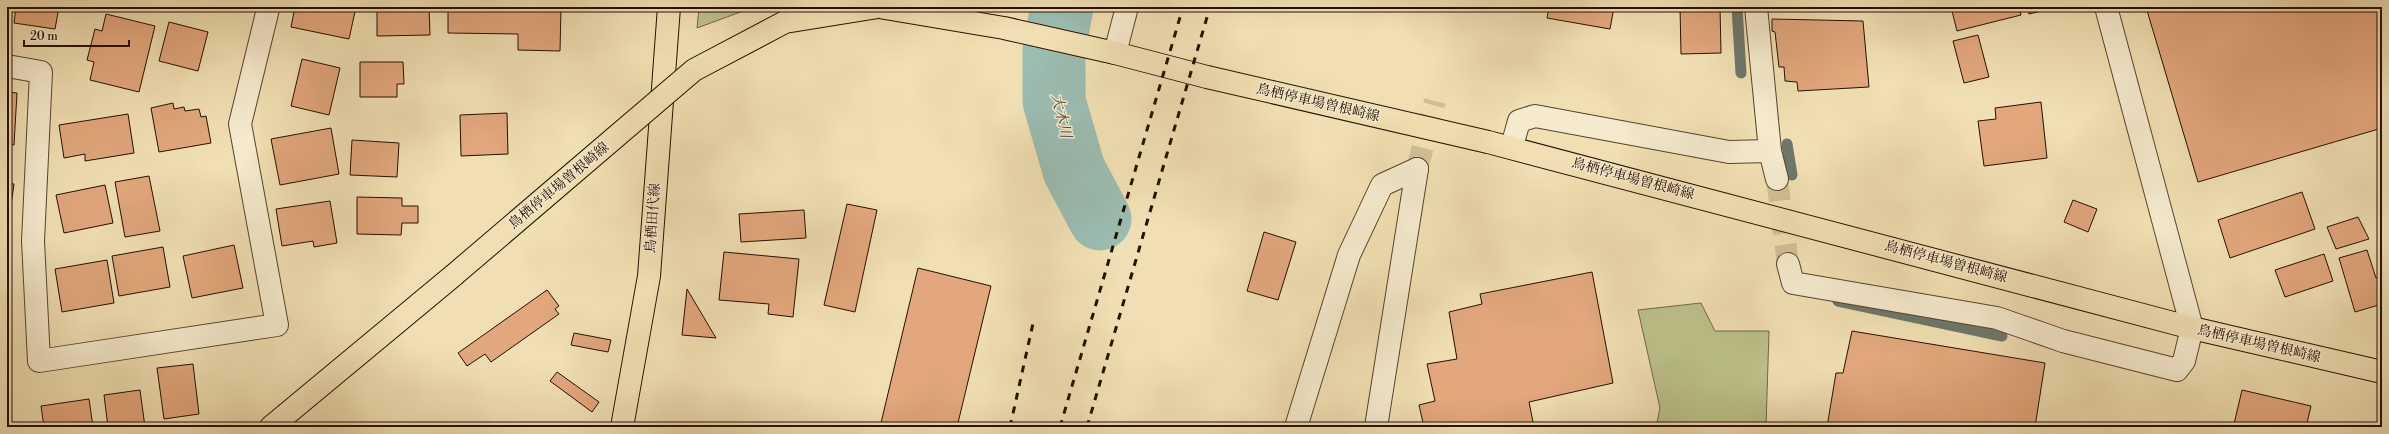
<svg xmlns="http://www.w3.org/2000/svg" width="2389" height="434" viewBox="0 0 2389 434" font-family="'Libre Bodoni','Noto Serif JP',serif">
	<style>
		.green { fill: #bcc18a; stroke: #716845 }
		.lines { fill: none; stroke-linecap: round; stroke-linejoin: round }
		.stream { stroke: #6c776a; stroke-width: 11 }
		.river { stroke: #9bbcb1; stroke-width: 63 }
		.building { fill: #e2a77c; stroke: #260f00 }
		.minor-tunnel { stroke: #d2c097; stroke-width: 22; stroke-dasharray: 22 11; stroke-linecap: butt }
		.minor-casing { stroke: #58432c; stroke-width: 24 }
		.major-casing { stroke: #260f00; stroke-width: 24 }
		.minor { stroke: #f5eacd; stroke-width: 22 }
		.major { stroke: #f0dfb2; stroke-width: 22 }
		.rail { stroke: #260f00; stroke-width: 3; stroke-dasharray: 7 7; stroke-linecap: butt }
		.major-bridge-casing { stroke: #260f00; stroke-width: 24; stroke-linecap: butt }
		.major-bridge { stroke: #f0dfb2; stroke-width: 22 }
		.labels { text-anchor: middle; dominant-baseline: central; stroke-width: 3; stroke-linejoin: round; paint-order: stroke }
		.street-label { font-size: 14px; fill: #260f00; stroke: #f5eacd }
		.water-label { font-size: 15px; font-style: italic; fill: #4f4c3e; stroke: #f5eacd }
	</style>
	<rect width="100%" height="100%" fill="#f0dfb2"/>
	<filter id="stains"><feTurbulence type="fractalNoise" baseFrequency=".005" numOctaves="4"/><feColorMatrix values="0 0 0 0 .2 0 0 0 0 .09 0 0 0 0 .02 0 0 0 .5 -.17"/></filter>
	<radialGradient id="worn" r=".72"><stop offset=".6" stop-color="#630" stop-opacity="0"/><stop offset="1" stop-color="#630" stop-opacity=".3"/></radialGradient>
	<g class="green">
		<polygon points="699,7 754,7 697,28"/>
		<polygon points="1701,303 1715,331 1769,331 1766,427 1656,427 1660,408 1638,310"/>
	</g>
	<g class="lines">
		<g class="stream">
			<polyline points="1737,7 1741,73"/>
			<polyline points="1787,144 1792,175"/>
			<polyline points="1838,301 2002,336"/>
		</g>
		<polyline class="river" points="1062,7 1054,50 1054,101 1074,170 1100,219"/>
	</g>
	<g class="building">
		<polygon points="16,7 59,7 55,29 14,23"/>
		<polygon points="295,7 356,7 349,39 291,27"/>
		<polygon points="377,7 429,7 430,35 377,36"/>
		<polygon points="448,7 561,7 560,51 518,50 518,34 448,33"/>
		<polygon points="1549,7 1614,7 1610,29 1547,18"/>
		<polygon points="1680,7 1720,7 1721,53 1681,54"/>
		<polygon points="1951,7 2019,7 2021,15 1957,31"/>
		<polygon points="2027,7 2058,7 2029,14"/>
		<polygon points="2146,7 2382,7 2382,128 2198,182"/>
		<polygon points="106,14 155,26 139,92 90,80 94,62 87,60 95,29 102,31"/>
		<polygon points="1772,19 1863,21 1869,87 1798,91 1797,82 1785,81 1784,67 1779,67 1775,32 1772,31"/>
		<polygon points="169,22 208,32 198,71 159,61"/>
		<polygon points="1978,35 1989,77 1964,83 1953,41"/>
		<polygon points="302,59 340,68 329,115 291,106"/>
		<polygon points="360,62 403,62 404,84 397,84 397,97 360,97"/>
		<polygon points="7,92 17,93 14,145 7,144"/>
		<polygon points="2041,102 2047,158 1984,166 1978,121 1996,119 1995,108"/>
		<polygon points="173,103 174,109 184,107 185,111 199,109 201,117 206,116 211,143 159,152 151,108"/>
		<polygon points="507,113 508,154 461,156 460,115"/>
		<polygon points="128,114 134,153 85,161 85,154 64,158 59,125"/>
		<polygon points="331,128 339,174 280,185 271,139"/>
		<polygon points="352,140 399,143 397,177 350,175"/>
		<polygon points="149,176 160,231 125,237 115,182"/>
		<polygon points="7,183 14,184 7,234"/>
		<polygon points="105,185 113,223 64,233 56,195"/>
		<polygon points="2302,192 2315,229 2230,258 2218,220"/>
		<polygon points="357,197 402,198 402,206 418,206 418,223 402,223 401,235 357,234"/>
		<polygon points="2073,200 2097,209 2088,232 2064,222"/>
		<polygon points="330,201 337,243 314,247 313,241 282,246 276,209"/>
		<polygon points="847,204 877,210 855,312 824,305"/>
		<polygon points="804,210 806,238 741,242 739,214"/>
		<polygon points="2358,217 2369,239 2336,249 2327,227"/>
		<polygon points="1264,232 1296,242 1278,300 1247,291"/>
		<polygon points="234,245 243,288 192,298 183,256"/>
		<polygon points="163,247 170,287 119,296 112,256"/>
		<polygon points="2367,250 2376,278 2382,276 2382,304 2355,312 2339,258"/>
		<polygon points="724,252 799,259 793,317 768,314 769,304 719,300"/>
		<polygon points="2324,254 2333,281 2285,297 2275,270"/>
		<polygon points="107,260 114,303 62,312 55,269"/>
		<polygon points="918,268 991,286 957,427 880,427"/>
		<polygon points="1592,272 1613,383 1529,402 1534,427 1424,427 1419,405 1435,401 1427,364 1457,359 1449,312 1482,304 1480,294"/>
		<polygon points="687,289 716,338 682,335"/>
		<polygon points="547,290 559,306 555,309 559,314 491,362 485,354 467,366 458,353"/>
		<polygon points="1852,331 2045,363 2035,427 1827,427 1836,373 1843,373"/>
		<polygon points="574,333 611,340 608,352 571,345"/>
		<polygon points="193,364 199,414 164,419 157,368"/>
		<polygon points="557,372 599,402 592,412 550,381"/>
		<polygon points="140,390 145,427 108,427 104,395"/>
		<polygon points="2242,390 2311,406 2306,427 2246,427 2234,424"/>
		<polygon points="89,399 93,427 44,427 41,406"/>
	</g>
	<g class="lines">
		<g class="minor-tunnel">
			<polyline points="1417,169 1435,101"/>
			<polyline points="1777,179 1788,264"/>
		</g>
		<defs>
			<g id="minor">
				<polyline points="1756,7 1770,151 1777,179"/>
				<polyline points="1115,53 1127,7"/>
				<polyline points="7,66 41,72 33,241 39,361 277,325 240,124 268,9"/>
				<polyline points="1512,146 1519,121 1535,116 1729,152 1770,151"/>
				<polyline points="1788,264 1793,283 1997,318 2063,341 2177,370 2184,361 2192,328 2106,7"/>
				<polyline points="1296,427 1349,255 1382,185 1417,169"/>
				<polyline points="1376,427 1417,169"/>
			</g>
			<g id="major">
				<polyline points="879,7 1004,28 1115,53 1207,77"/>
				<polyline points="1488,142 2192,328 2382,372"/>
				<polyline points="271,427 454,275"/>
				<polyline points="622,427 649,276 669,7"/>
			</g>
		</defs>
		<use href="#minor" class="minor-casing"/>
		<use href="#major" class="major-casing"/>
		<use href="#minor" class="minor"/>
		<use href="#major" class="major"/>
		<g class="rail">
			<polyline points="1010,427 1034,319"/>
			<polyline points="1060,427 1183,7"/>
			<polyline points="1087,427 1210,7"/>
		</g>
		<defs>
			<g id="major-bridge">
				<polyline points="1207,77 1488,142"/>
				<polyline points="454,275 694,70 785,22 878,7"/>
			</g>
		</defs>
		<use href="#major-bridge" class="major-bridge-casing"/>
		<use href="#major-bridge" class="major-bridge"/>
	</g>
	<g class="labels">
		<g class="street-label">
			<text transform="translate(1318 103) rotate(13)">鳥栖停車場曽根崎線</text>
			<text transform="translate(1633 179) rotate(15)">鳥栖停車場曽根崎線</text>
			<text transform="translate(559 186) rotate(-40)">鳥栖停車場曽根崎線</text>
			<text transform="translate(653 218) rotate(-86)">鳥栖田代線</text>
			<text transform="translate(1946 262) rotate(15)">鳥栖停車場曽根崎線</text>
			<text transform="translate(2259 344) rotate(13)">鳥栖停車場曽根崎線</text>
		</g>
		<g class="water-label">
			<text transform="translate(1061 116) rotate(77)">大木川</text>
		</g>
	</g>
	<rect width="2389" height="434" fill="none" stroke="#f0dfb2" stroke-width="24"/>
	<rect x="8" y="8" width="2373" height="418" fill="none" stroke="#260f00" stroke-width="2"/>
	<rect x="12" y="12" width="2365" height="410" fill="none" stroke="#260f00"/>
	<path d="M24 40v6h105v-6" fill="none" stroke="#260f00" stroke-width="2"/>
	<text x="30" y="40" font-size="12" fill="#260f00" stroke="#f5eacd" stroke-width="3" paint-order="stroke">20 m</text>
	<rect width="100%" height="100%" filter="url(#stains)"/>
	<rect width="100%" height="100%" fill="url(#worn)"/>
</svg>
